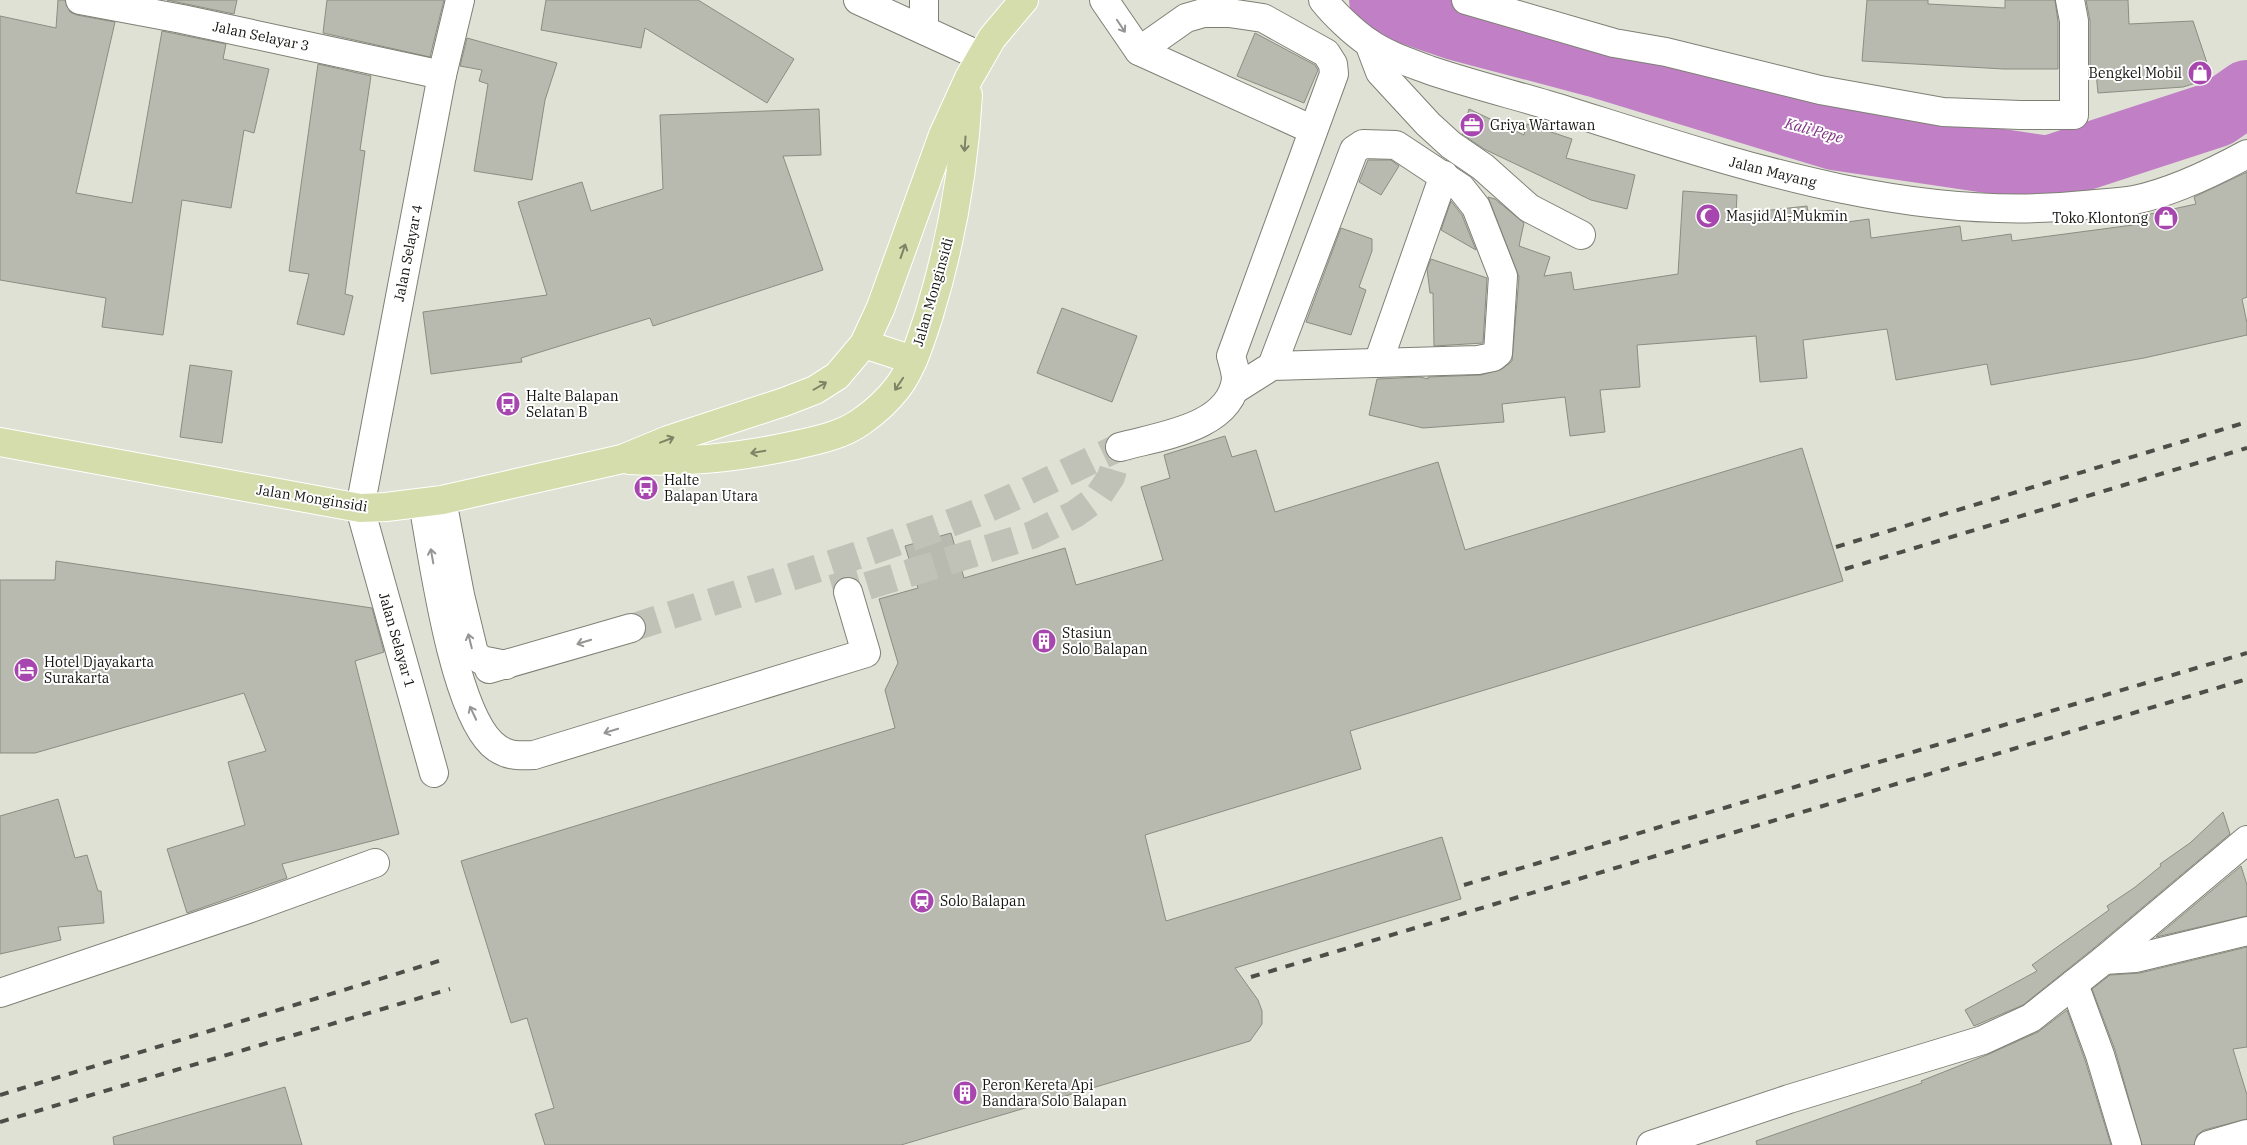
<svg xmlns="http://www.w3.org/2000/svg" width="2247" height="1145" viewBox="0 0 2247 1145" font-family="'IBM Plex Serif',serif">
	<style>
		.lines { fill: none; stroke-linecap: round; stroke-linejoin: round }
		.river { stroke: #c180c5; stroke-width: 66 }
		.building { fill: #b8baaf; stroke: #8b8d82 }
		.minor-tunnel { stroke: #c1c2b7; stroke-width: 28; stroke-dasharray: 28 14; stroke-linecap: butt }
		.minor-casing { stroke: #7e8075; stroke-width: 30 }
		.major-casing { stroke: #fff; stroke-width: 30 }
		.minor { stroke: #fff; stroke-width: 28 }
		.major { stroke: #d6ddac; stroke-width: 28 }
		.rail { stroke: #4d4e47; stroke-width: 4; stroke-dasharray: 9 9; stroke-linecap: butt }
		.oneway { stroke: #959593 }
		.oneway2 { stroke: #7f8366 }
		.labels { text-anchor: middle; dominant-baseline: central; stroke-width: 4; stroke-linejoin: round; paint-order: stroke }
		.street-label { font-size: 14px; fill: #141410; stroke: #fff }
		.poi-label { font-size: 14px; fill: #141410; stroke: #fff; text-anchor: start }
		.water-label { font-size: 15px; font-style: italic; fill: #7d3083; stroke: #fff }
	</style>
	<rect width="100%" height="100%" fill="#dfe1d5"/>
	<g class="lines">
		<polyline class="river" points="1382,0 1385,3 1455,27 1595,64 1834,137 2048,169 2217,114 2247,93"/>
	</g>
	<g class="building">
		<polygon points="58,0 65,0 70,12 77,15 115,22 76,193 132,203 162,31 226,44 223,59 269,69 254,133 244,130 231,208 182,200 163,335 102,327 106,298 0,280 0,16 56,28"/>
		<polygon points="167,0 237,0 234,14"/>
		<polygon points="327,0 444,0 430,57 323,33"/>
		<polygon points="546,0 698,0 794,59 767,103 645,28 641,48 541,30"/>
		<polygon points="1867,0 1928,0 1928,4 2005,8 2005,0 2055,0 2058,22 2058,69 2004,69 1862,61"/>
		<polygon points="2086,0 2128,0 2129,24 2193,21 2212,78 2183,87 2098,93 2096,73 2092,73 2092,70 2090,70 2090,21"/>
		<polygon points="1255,33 1315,65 1318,70 1304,103 1237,76"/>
		<polygon points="467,38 557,63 545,100 532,180 474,171 488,84 479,81 482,70 460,66"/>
		<polygon points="318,64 371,76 360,150 365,151 345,294 353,296 344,335 297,324 309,274 289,271"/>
		<polygon points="819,109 821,155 783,156 823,270 653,326 650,318 521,358 522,362 431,374 423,312 547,295 518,202 582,182 591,211 663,189 660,115"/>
		<polygon points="1469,109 1524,135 1527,124 1572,139 1566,158 1635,175 1627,209 1591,200 1484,149 1462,134"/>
		<polygon points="1368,160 1391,160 1399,166 1381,195 1359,182"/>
		<polygon points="2247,172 2247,297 2242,299 2247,323 2247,335 2144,358 1991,385 1987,364 1896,380 1887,329 1803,340 1807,378 1760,382 1756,336 1637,345 1640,387 1600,390 1605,432 1570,436 1565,397 1502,404 1504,422 1423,428 1369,415 1377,379 1420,377 1428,379 1428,377 1481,375 1502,369 1512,361 1519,277 1488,197 1495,199 1524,223 1519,246 1550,257 1544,276 1571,272 1574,290 1678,274 1683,191 1737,195 1736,214 1807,206 1808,212 1839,210 1840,223 1869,219 1871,238 1960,226 1962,241 2011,234 2012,241 2133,225 2132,218 2196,204 2194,197"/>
		<polygon points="1451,201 1462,215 1476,250 1441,230"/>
		<polygon points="1341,228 1372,239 1372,251 1359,287 1366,290 1351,335 1306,322"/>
		<polygon points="1431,259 1487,278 1483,343 1434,346 1433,293 1430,293 1427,269"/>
		<polygon points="1062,308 1137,336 1112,402 1037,373"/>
		<polygon points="190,365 232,371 222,443 180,437"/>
		<polygon points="1225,436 1232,457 1256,450 1275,512 1438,462 1465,550 1802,448 1843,581 1350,731 1361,769 1145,835 1166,921 1442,837 1461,899 1235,968 1258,1000 1262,1011 1262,1024 1250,1041 901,1145 545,1145 535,1114 554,1108 527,1018 511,1023 461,861 895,728 885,690 898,663 879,599 918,588 905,546 951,533 964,578 1065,548 1076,585 1163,560 1141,487 1170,478 1164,455"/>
		<polygon points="56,561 372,608 384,652 355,661 399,834 282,864 287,878 187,913 167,849 245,825 228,762 266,751 244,693 35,753 0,753 0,580 55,580"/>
		<polygon points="58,799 75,858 87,855 98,891 101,891 104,923 58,927 61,940 0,954 0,816"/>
		<polygon points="2223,812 2230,834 2094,948 2023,1005 1974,1026 1965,1010 2037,971 2032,965 2109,910 2107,906 2134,888 2161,866 2160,864 2190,843"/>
		<polygon points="2241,866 2247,885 2247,916 2156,937"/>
		<polygon points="2247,947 2247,1047 2233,1049 2247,1095 2247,1119 2204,1130 2197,1135 2194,1145 2142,1145 2115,1050 2092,989 2110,975 2140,973"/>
		<polygon points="2067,1010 2085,1060 2111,1145 1757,1145 1756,1141 1922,1083 1921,1081 1989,1054 2038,1032"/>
		<polygon points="285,1087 302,1145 114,1145 113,1137"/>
	</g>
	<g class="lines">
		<path class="minor-tunnel" d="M631,628c113,-37 227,-70 338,-112 52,-20 100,-46 151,-69l-9,30 -14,21 -22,16 -43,21 -184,57 -9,-31"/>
		<defs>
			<g id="minor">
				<polyline points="80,0 182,19 442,75"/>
				<polyline points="858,0 980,56"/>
				<polyline points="1104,0 1139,51 1313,130"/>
				<path d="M1323,0c11,14 31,33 46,43 19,13 42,20 63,28 45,15 91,26 136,40 166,52 341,113 517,94 16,-2 33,-2 49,-5 39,-8 78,-27 113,-46"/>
				<polyline points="1466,0 1614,43 1666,52 1820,90 1943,112 2020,115 2074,115 2074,21 2070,0"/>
				<polyline points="924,30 924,0"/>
				<polyline points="1369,43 1380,72 1428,124 1451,145 1483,167 1529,208 1581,235"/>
				<polyline points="1378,363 1444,175"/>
				<polyline points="1234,390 1272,366 1478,360 1493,357 1498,353 1503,276 1476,207 1461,188 1396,145 1363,144 1354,150 1272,366"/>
				<path d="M1120,447c39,-11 111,-19 116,-68 0,-7 -3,-16 -5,-23l103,-282 -1,-10 -7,-11 -63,-35 -34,-5h-26l-17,5 -47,33"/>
				<polyline points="442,500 460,595 474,653 481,660 506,665"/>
				<path d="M423,503c10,55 30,204 69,241 13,12 25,12 42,11l332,-102 -18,-61"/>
				<polyline points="489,669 631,628"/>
				<polyline points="434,773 360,508 442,75 460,0"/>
				<polyline points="2104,960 2136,958 2247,931"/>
				<polyline points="2074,984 2100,1055 2127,1145"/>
				<polyline points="0,993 248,909 375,863"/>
				<polyline points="1651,1145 1789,1099 1983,1040 2031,1018 2104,960 2247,840"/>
				<polyline points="2209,1145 2247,1134"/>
			</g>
			<g id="major">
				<polyline points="864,344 913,360"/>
				<polyline points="0,442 360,508 386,507 442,500 622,459 668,440 784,402 815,390 837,376 864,344 881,307 943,135 969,78 992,38 1024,0"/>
				<path d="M629,460c57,3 105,-2 162,-14 23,-5 51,-10 71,-25 13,-9 26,-21 36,-34 15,-20 23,-48 31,-72 22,-72 35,-145 39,-220"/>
			</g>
		</defs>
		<use href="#minor" class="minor-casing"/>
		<use href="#major" class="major-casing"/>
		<use href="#minor" class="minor"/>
		<use href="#major" class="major"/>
		<g class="rail">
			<polyline points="1836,547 2247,422"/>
			<polyline points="1845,569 2247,448"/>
			<polyline points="1464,885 2247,653"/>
			<polyline points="1251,977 2247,679"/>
			<polyline points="0,1095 442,960"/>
			<polyline points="0,1122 450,989"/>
		</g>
	</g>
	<defs><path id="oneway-shaft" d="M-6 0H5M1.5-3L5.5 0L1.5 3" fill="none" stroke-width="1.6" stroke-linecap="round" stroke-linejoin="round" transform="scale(1.25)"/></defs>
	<g class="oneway">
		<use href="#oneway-shaft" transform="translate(1121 26) rotate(56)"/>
		<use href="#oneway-shaft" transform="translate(432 556) rotate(-100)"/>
		<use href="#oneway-shaft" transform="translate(470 641) rotate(-104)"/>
		<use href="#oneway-shaft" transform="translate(584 642) rotate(163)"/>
		<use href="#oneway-shaft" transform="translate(473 713) rotate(-115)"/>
		<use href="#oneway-shaft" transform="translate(611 731) rotate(163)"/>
	</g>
	<g class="oneway2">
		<use href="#oneway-shaft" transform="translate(965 144) rotate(94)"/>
		<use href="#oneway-shaft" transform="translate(903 251) rotate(-71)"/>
		<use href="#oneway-shaft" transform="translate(899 384) rotate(124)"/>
		<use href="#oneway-shaft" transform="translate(820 386) rotate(-30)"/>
		<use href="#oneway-shaft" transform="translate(667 440) rotate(-21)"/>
		<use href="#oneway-shaft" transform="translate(758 452) rotate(170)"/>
	</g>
	<defs>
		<symbol id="shop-disc" viewBox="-11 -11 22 22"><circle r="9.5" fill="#a646ae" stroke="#fff"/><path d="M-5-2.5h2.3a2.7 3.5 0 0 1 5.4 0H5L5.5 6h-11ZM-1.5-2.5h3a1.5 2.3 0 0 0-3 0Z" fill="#fff"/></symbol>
		<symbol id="office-disc" viewBox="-11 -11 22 22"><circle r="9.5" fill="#a646ae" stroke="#fff"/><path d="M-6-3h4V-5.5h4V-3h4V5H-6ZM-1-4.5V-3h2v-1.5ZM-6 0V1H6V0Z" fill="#fff"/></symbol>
		<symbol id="mosque-disc" viewBox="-11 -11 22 22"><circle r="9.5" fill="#a646ae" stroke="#fff"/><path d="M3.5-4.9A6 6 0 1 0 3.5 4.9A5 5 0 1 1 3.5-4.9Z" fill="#fff"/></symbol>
		<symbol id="bus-disc" viewBox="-11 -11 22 22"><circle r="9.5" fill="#a646ae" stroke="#fff"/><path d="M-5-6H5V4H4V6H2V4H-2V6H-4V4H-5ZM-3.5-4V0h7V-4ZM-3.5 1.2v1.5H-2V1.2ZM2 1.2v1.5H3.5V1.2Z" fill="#fff"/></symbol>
		<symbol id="building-disc" viewBox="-11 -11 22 22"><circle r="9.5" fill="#a646ae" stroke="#fff"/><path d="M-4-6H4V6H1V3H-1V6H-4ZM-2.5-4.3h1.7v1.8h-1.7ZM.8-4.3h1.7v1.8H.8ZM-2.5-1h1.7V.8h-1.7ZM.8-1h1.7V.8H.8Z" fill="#fff"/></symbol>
		<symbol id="hotel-disc" viewBox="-11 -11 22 22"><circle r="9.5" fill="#a646ae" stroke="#fff"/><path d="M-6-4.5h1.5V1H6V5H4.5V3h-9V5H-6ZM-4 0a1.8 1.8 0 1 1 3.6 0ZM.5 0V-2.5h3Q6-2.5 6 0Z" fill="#fff"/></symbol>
		<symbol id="station-disc" viewBox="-11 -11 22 22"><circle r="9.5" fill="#a646ae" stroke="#fff"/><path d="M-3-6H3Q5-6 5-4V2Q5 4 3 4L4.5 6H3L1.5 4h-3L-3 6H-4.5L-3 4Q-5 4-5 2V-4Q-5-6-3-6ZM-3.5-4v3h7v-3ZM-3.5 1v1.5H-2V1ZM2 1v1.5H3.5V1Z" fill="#fff"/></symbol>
	</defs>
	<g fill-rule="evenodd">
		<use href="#shop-disc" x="2186" y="59" width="28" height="28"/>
		<use href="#office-disc" x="1458" y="111" width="28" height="28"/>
		<use href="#mosque-disc" x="1694" y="202" width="28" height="28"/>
		<use href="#shop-disc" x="2152" y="204" width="28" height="28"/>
		<use href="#bus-disc" x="494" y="390" width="28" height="28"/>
		<use href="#bus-disc" x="632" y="474" width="28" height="28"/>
		<use href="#building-disc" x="1030" y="627" width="28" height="28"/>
		<use href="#hotel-disc" x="12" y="656" width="28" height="28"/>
		<use href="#station-disc" x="908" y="887" width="28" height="28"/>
		<use href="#building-disc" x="951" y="1079" width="28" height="28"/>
	</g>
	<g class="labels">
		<g class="street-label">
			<text transform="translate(261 36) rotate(12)">Jalan Selayar 3</text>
			<text transform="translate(1773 172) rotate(14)">Jalan Mayang</text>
			<text transform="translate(408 253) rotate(-79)">Jalan Selayar 4</text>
			<text transform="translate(933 292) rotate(-74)">Jalan Monginsidi</text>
			<text transform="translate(312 498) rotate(9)">Jalan Monginsidi</text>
			<text transform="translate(397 640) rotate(74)">Jalan Selayar 1</text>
		</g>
		<g class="poi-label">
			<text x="2182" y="73" text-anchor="end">Bengkel Mobil</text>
			<text x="1490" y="125">Griya Wartawan</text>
			<text x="1726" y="216">Masjid Al-Mukmin</text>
			<text x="2148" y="218" text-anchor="end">Toko Klontong</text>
			<text x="526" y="396">Halte Balapan<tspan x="526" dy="16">Selatan B</tspan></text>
			<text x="664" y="480">Halte<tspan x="664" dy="16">Balapan Utara</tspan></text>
			<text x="1062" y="633">Stasiun<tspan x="1062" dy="16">Solo Balapan</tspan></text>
			<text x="44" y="662">Hotel Djayakarta<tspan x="44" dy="16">Surakarta</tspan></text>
			<text x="940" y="901">Solo Balapan</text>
			<text x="982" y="1085">Peron Kereta Api<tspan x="982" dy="16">Bandara Solo Balapan</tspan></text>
		</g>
		<g class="water-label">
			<text transform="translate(1814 130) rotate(15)">Kali Pepe</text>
		</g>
	</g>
</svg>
